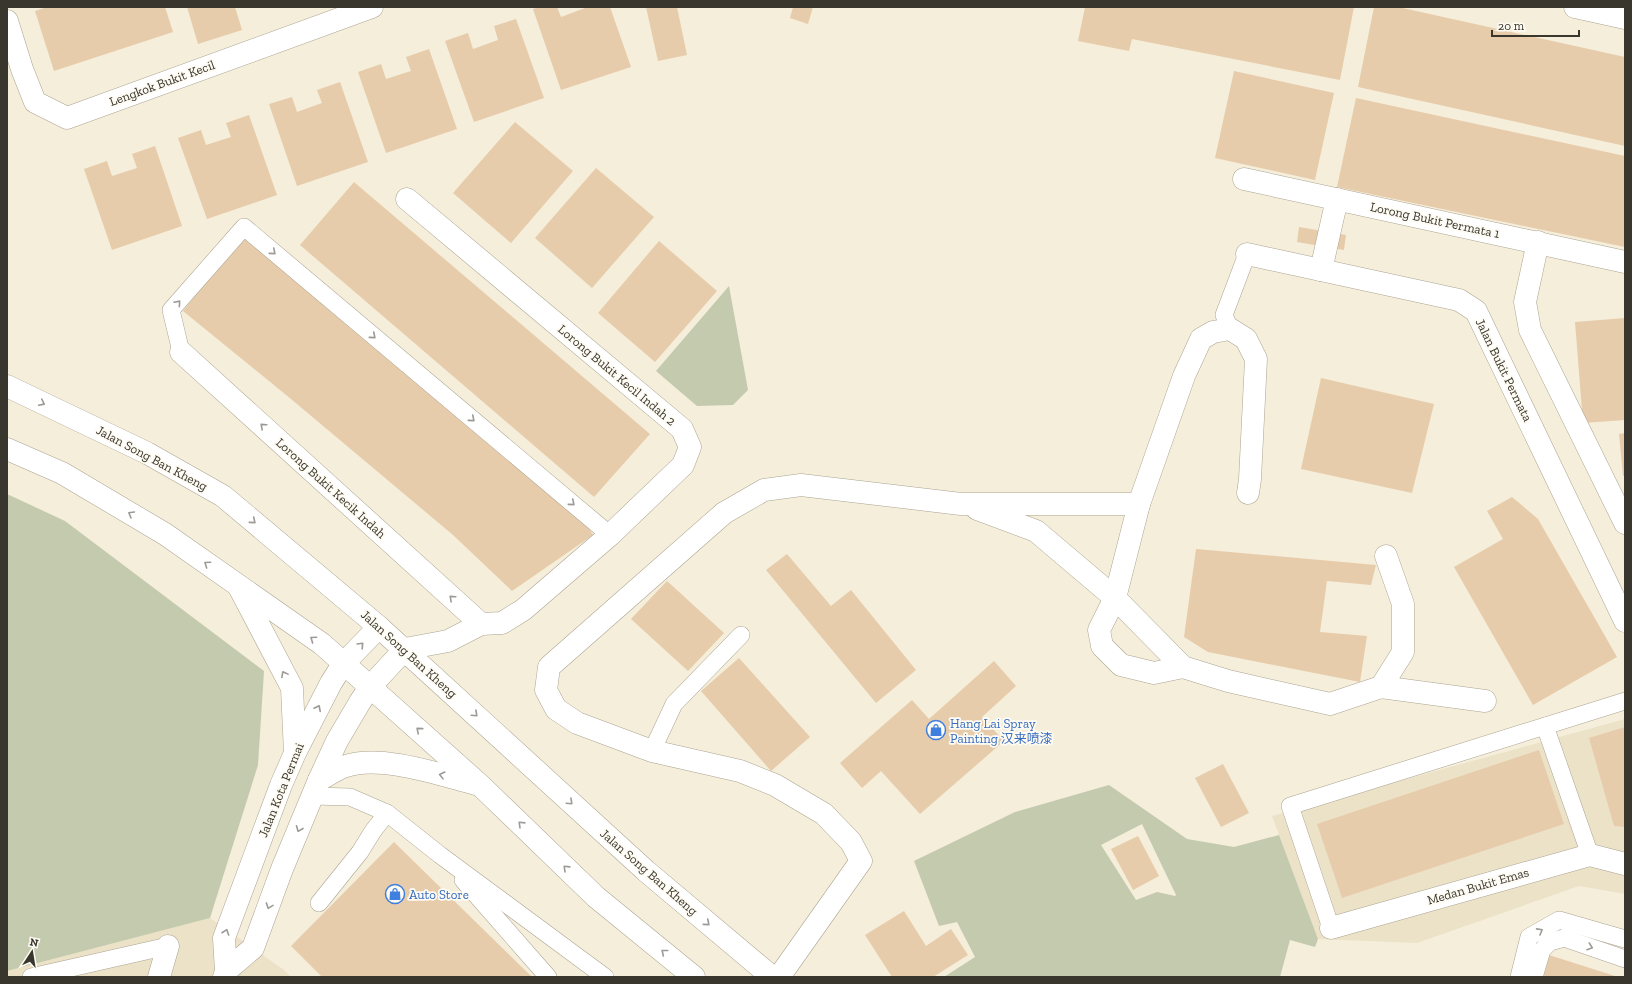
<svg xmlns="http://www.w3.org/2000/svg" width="1632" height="984" viewBox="0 0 1632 984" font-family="'Zilla Slab','Noto Sans SC',serif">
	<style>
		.built { fill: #ece2c8 }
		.green { fill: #c4caae; fill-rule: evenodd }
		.building { fill: #e7ccab }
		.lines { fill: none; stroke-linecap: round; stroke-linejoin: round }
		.lane-casing { stroke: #aba491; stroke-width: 18 }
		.street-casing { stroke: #aba491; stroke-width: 23 }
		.secondary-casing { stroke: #aba491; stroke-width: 23 }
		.primary-casing { stroke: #aba491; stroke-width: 23 }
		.lane { stroke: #fff; stroke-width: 17 }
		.street { stroke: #fff; stroke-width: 22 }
		.secondary { stroke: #fff; stroke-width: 22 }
		.primary { stroke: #fff; stroke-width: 22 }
		.oneway { stroke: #9c9a96 }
		.labels { text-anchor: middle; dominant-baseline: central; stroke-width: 3.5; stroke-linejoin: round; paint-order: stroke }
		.street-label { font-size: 13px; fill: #39362e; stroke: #fefbf3 }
		.shop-label { font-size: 13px; fill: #366cbe; stroke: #fefbf3; text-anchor: start }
	</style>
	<rect width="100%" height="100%" fill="#f5eeda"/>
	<g class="built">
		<polygon points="1625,719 1625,894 1579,886 1417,943 1318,939 1272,816"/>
		<polygon points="210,918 284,970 291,977 7,977 7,971"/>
	</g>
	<g class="green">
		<polygon points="729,286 748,390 733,405 697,406 656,371"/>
		<polygon points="7,494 65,521 264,671 258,765 210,918 7,971"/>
		<path d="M1109,785l78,54 47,8 45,-12 39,104 -3,8 -25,-7 -10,37h-336l31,-20 -18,-35 -18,4 -25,-65 101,-49zM1142,824l34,71 -1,1 -18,-4 -21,8 -35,-55z"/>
	</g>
	<g class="building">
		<polygon points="47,7 165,7 173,32 54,71 35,11"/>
		<polygon points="187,7 235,7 242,30 198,44"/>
		<polygon points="539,7 557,7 561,17 585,8 585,7 610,7 631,67 561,90 533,9"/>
		<polygon points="646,7 677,7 687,55 658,61"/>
		<polygon points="793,7 813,7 808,24 790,18"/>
		<polygon points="1085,7 1354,7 1340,80 1132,39 1129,51 1078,41"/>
		<polygon points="1374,7 1398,7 1625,57 1625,146 1358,87"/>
		<polygon points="516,19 544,98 474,122 445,41 468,33 473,49 498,40 494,26"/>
		<polygon points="429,49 457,129 386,153 358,72 381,64 386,79 411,71 406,57"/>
		<polygon points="1234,71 1334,93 1315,180 1215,158"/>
		<polygon points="340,82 368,162 297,186 269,104 292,97 297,112 322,103 317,90"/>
		<polygon points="1356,98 1625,156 1625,247 1337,187"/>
		<polygon points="249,115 277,195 207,219 178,138 201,130 206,145 231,137 226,123"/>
		<polygon points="515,122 573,171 511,243 453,193"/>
		<polygon points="155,146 182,226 112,250 84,169 107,161 112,176 137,168 132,154"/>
		<polygon points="596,168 654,217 592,288 535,238"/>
		<polygon points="354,182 650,434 594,497 300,245"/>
		<polygon points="1299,227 1346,235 1344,250 1297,242"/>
		<polygon points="254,239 582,518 593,535 512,591 453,535 291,399 183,311 239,241"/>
		<polygon points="659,241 717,291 655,362 598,313"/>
		<polygon points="1625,318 1625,420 1583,423 1575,322"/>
		<polygon points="1321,378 1434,404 1412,493 1301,469"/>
		<polygon points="1625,433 1625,475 1623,476 1619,434"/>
		<polygon points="1512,497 1538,519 1617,657 1533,705 1454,567 1503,539 1487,511"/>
		<polygon points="1196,549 1376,565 1371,585 1327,581 1320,632 1367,636 1360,682 1208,652 1184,637"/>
		<polygon points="787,554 831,606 851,590 916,670 876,703 766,570"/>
		<polygon points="667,581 724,633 688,671 631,619"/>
		<polygon points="739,658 810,737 771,771 701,691"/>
		<polygon points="994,661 1016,686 982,717 1004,741 920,814 881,771 862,788 840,763 912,700 929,719"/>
		<polygon points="1625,727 1625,827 1614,826 1589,738"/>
		<polygon points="1539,750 1564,824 1342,898 1317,824"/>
		<polygon points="1223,764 1249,813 1221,827 1195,778"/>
		<polygon points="1138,836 1159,876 1133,890 1111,849"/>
		<polygon points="394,842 532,977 322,977 291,946"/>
		<polygon points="904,911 926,946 951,929 968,955 933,977 892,977 865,935"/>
		<polygon points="1549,955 1615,976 1614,977 1542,977"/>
	</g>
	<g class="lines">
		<defs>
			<g id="lane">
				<polyline points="1230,329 1224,315 1247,254"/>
				<polyline points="181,352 171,310 244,227 610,535"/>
				<polyline points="1545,726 1590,855"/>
				<polyline points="652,751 674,704 741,635"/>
				<polyline points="312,796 350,797 387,813 440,855 605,977"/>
				<polyline points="463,880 548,977"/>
				<polyline points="319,903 360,852 373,831 387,813"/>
				<polyline points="1331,928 1290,806 1625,701"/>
				<polyline points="31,977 168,946"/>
				<polyline points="1519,977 1529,937 1559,920 1625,939"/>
				<polyline points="1534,977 1542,950 1550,942 1564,938 1625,959"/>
			</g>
			<g id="street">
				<polyline points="1575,7 1625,18"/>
				<polyline points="7,21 22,69 35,102 67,118 372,7"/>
				<polyline points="1244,179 1625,262"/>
				<polyline points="1538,242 1525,302 1530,330 1625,523"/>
				<polyline points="1247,254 1459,300 1476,311 1625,621"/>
				<polyline points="1321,270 1337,199"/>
				<polyline points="181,352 481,624"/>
				<polyline points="977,509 1036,531 1115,598 1183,667 1228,681 1330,704 1381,687 1403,652 1403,604 1386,556"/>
				<polyline points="405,649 448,641 481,624 502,623 523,610 610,535 683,465 690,447 682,429 407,199"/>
				<polyline points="1183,667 1154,673 1121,665 1102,646 1099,630 1115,598 1139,504 1184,376 1201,339 1213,332 1230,329 1246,339 1256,359 1250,479 1248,493"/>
				<polyline points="1381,687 1485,701"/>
				<polyline points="1331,928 1590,855 1625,864"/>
				<polyline points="159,977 168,946"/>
				<polyline points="779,977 861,861 851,842 824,814 775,785 740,771 652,751 577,723 556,709 546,690 549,667 724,513 764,490 801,485 961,504 1139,504"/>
			</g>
			<g id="secondary">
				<polyline points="226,971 253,948 282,869 319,780 337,741 360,702 370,687 405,649"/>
				<polyline points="224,977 226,971 224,938 281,785 295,753 331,683 343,664 379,627"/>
			</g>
			<g id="primary">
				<polyline points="7,386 147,453 223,496 379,627 646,871 772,977"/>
				<polyline points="7,449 62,473 165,534 322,644 480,785 596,897 694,977"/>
				<polyline points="240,589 292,688 295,753"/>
				<path d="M319,780c8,-4 16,-10 24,-13 36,-14 98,8 133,17"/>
			</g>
		</defs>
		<use href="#lane" class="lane-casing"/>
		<use href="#street" class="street-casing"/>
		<use href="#secondary" class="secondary-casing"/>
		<use href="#primary" class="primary-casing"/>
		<use href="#lane" class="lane"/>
		<use href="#street" class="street"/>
		<use href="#secondary" class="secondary"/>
		<use href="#primary" class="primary"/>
	</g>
	<defs><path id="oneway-chevron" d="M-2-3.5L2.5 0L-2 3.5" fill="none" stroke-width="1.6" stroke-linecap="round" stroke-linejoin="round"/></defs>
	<g class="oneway">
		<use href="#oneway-chevron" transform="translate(273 252) rotate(40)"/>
		<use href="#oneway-chevron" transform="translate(178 303) rotate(-49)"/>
		<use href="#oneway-chevron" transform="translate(373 336) rotate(40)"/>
		<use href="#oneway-chevron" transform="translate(42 403) rotate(26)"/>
		<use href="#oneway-chevron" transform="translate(472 419) rotate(40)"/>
		<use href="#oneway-chevron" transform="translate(263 426) rotate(-138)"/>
		<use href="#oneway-chevron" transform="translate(572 503) rotate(40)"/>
		<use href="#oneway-chevron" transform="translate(131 514) rotate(-150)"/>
		<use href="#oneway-chevron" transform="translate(253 521) rotate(40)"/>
		<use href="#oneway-chevron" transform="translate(207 564) rotate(-145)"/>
		<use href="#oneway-chevron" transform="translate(452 598) rotate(-138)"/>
		<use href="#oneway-chevron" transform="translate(313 639) rotate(-145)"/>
		<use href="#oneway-chevron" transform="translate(361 645) rotate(-46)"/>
		<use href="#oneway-chevron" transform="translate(284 674) rotate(-118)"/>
		<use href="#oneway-chevron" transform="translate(318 708) rotate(-63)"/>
		<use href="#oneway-chevron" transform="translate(475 714) rotate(43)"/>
		<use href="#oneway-chevron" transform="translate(419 730) rotate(-139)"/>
		<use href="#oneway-chevron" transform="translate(442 775) rotate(-166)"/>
		<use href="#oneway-chevron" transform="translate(570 802) rotate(43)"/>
		<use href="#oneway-chevron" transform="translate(521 824) rotate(-136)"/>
		<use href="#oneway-chevron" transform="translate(299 829) rotate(112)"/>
		<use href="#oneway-chevron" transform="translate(566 868) rotate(-136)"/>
		<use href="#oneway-chevron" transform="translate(269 906) rotate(110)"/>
		<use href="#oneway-chevron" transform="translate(707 923) rotate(40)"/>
		<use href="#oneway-chevron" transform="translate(1540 931) rotate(-29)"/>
		<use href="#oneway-chevron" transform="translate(226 932) rotate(-71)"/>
		<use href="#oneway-chevron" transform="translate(1590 947) rotate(19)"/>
		<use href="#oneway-chevron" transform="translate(664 952) rotate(-141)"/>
	</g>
	<defs>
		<symbol id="shop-ring" viewBox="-11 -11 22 22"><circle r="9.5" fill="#fefbf3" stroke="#3f7fe0" stroke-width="1.5"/><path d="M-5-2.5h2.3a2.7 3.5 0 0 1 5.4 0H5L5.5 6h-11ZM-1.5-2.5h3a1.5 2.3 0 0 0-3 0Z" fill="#3f7fe0"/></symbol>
	</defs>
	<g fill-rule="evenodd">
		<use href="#shop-ring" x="925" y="719" width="22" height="22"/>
		<use href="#shop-ring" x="384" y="883" width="22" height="22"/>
	</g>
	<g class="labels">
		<g class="street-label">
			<text transform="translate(162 83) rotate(-20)">Lengkok Bukit Kecil</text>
			<text transform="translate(1435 220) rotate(12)">Lorong Bukit Permata 1</text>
			<text transform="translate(1504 370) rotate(64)">Jalan Bukit Permata</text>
			<text transform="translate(617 375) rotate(40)">Lorong Bukit Kecil Indah 2</text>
			<text transform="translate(152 458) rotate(28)">Jalan Song Ban Kheng</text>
			<text transform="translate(331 488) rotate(42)">Lorong Bukit Kecik Indah</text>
			<text transform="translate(409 654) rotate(42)">Jalan Song Ban Kheng</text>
			<text transform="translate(281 790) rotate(-68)">Jalan Kota Permai</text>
			<text transform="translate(649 872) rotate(41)">Jalan Song Ban Kheng</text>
			<text transform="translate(1478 886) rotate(-16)">Medan Bukit Emas</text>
		</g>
		<g class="shop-label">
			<text x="950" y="723">Hang Lai Spray<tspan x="950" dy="15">Painting 汉来喷漆</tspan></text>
			<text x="409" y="894">Auto Store</text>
		</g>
	</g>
	<rect width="1632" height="984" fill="none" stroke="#39362e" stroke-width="16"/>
	<g transform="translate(32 952) rotate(12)" stroke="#fefbf3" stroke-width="3" paint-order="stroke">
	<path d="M0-3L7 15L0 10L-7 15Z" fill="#39362e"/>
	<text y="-6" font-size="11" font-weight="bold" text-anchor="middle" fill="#39362e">N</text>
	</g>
	<path d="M1492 30v6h87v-6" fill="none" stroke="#39362e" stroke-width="2"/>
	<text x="1498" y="30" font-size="12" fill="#39362e" stroke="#fefbf3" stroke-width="3" paint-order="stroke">20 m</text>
</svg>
